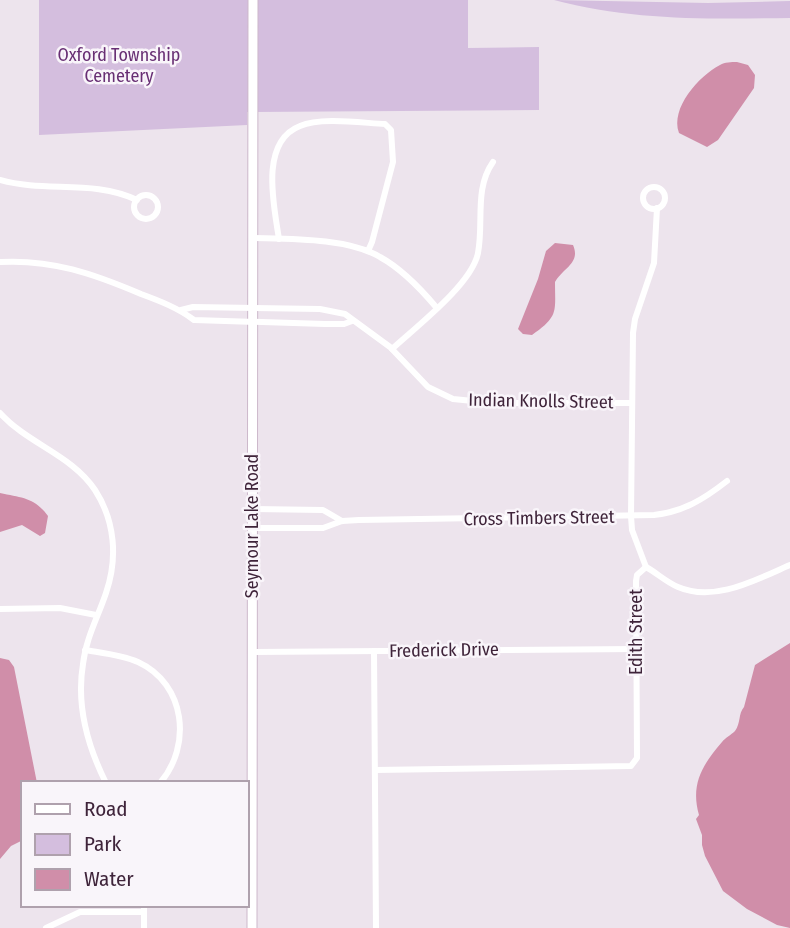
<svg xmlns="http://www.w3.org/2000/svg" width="790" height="928" viewBox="0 0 790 928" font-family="'Fira Sans Condensed',sans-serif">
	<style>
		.green { fill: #d4bede }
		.water { fill: #d08ea9 }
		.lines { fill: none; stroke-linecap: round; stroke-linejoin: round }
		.secondary-casing { stroke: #cdb8cb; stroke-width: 11 }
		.street { stroke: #fff; stroke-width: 6 }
		.secondary { stroke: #fff; stroke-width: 9 }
		.labels { text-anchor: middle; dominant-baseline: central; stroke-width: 5; stroke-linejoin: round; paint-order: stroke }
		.park-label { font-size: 18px; fill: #682f74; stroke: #f9f5fa }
		.street-label { font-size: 18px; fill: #3f243a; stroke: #f9f5fa }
	</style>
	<rect width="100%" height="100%" fill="#ede4ed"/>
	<g class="green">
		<polygon points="39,0 468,0 468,48 539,47 539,110 247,112 247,125 39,135"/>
		<path d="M554,0l154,3 82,-2v17c-80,1 -158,3 -236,-18z"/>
	</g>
	<g class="water">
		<path d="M737,62l11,3 7,10 -1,13 -36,52 -11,7 -28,-14c-9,-25 20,-57 41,-68 5,-3 11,-3 17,-3z"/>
		<path d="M555,243l18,2c8,18 -10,23 -18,37 0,30 4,34 -23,53l-9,-1 -5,-5 20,-50 8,-28z"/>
		<path d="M0,493c22,5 34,4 48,23l-3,17 -5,3 -18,-11 -22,7z"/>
		<path d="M790,643v285l-13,-3 -30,-16 -24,-18 -18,-35 -3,-11v-10l-6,-16 3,-4c-9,-31 4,-51 23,-73 3,-4 9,-7 13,-11 6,-8 3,-17 9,-24l11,-42z"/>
		<polygon points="0,658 9,660 14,667 37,783 23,783 23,840 11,846 0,859"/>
	</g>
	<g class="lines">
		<defs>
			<polyline id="secondary" points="252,928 253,0"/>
		</defs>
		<use href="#secondary" class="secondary-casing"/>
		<g class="street">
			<path d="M0,180c45,13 93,-1 137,20"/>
			<circle cx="654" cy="198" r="11"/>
			<circle cx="146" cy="207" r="12"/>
			<path d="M253,238c37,1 95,0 127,19 22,12 40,31 56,50"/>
			<path d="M279,239c-5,-33 -20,-97 21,-113 21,-9 62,-3 85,-2l6,6 2,32 -21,80 -4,9"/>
			<path d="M0,262c52,-3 94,12 141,32 19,7 37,14 53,26l131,4h19l8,-3"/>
			<polyline points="181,310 193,307 320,309 345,314 390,347 428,387 453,399 493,403 632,403"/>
			<path d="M392,349c24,-22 80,-65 86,-96 6,-31 -4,-64 15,-91"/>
			<path d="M0,413c28,31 72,42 95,77 20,31 23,68 11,103 -8,24 -20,45 -23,71 -7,42 4,81 23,119"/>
			<polyline points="252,509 323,510 342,521"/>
			<path d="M253,528h70l19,-7 17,-1 295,-5c29,-3 50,-16 73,-34"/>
			<polyline points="646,567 632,530 631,516 633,333 635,319 654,263 657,208"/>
			<path d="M646,567c11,6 20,15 32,20 37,16 79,-8 112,-22"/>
			<polyline points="0,609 60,608 96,615"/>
			<path d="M85,650c17,3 37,5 53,12 48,22 54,84 22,121"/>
			<polyline points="374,651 376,928"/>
			<polyline points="252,652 636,649"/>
			<polyline points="375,770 631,766 637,758 636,581 637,575 646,567"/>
			<polyline points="144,905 144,928"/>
			<polyline points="46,928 80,912 144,912"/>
		</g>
		<use href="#secondary" class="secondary"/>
	</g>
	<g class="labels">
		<g class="park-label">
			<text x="119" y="55">Oxford Township<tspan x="119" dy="21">Cemetery</tspan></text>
		</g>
		<g class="street-label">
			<text transform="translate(541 401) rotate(1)">Indian Knolls Street</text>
			<text transform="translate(539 518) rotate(-1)">Cross Timbers Street</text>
			<text transform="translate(252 526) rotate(-90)">Seymour Lake Road</text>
			<text transform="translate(636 632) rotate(-90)">Edith Street</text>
			<text transform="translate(444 650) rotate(-1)">Frederick Drive</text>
		</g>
	</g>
	<rect x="21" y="781" width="228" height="126" fill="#f9f5fa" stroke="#afa1ad" stroke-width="2"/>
	<rect x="35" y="804" width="35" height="10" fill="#ffffff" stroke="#afa1ad" stroke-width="2"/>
	<text x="84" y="816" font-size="21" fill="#3f243a">Road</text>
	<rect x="35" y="834" width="35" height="21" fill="#d4bede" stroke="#afa1ad" stroke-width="2"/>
	<text x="84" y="851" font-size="21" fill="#3f243a">Park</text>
	<rect x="35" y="869" width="35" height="21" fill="#d08ea9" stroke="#afa1ad" stroke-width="2"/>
	<text x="84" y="886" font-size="21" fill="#3f243a">Water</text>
</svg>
